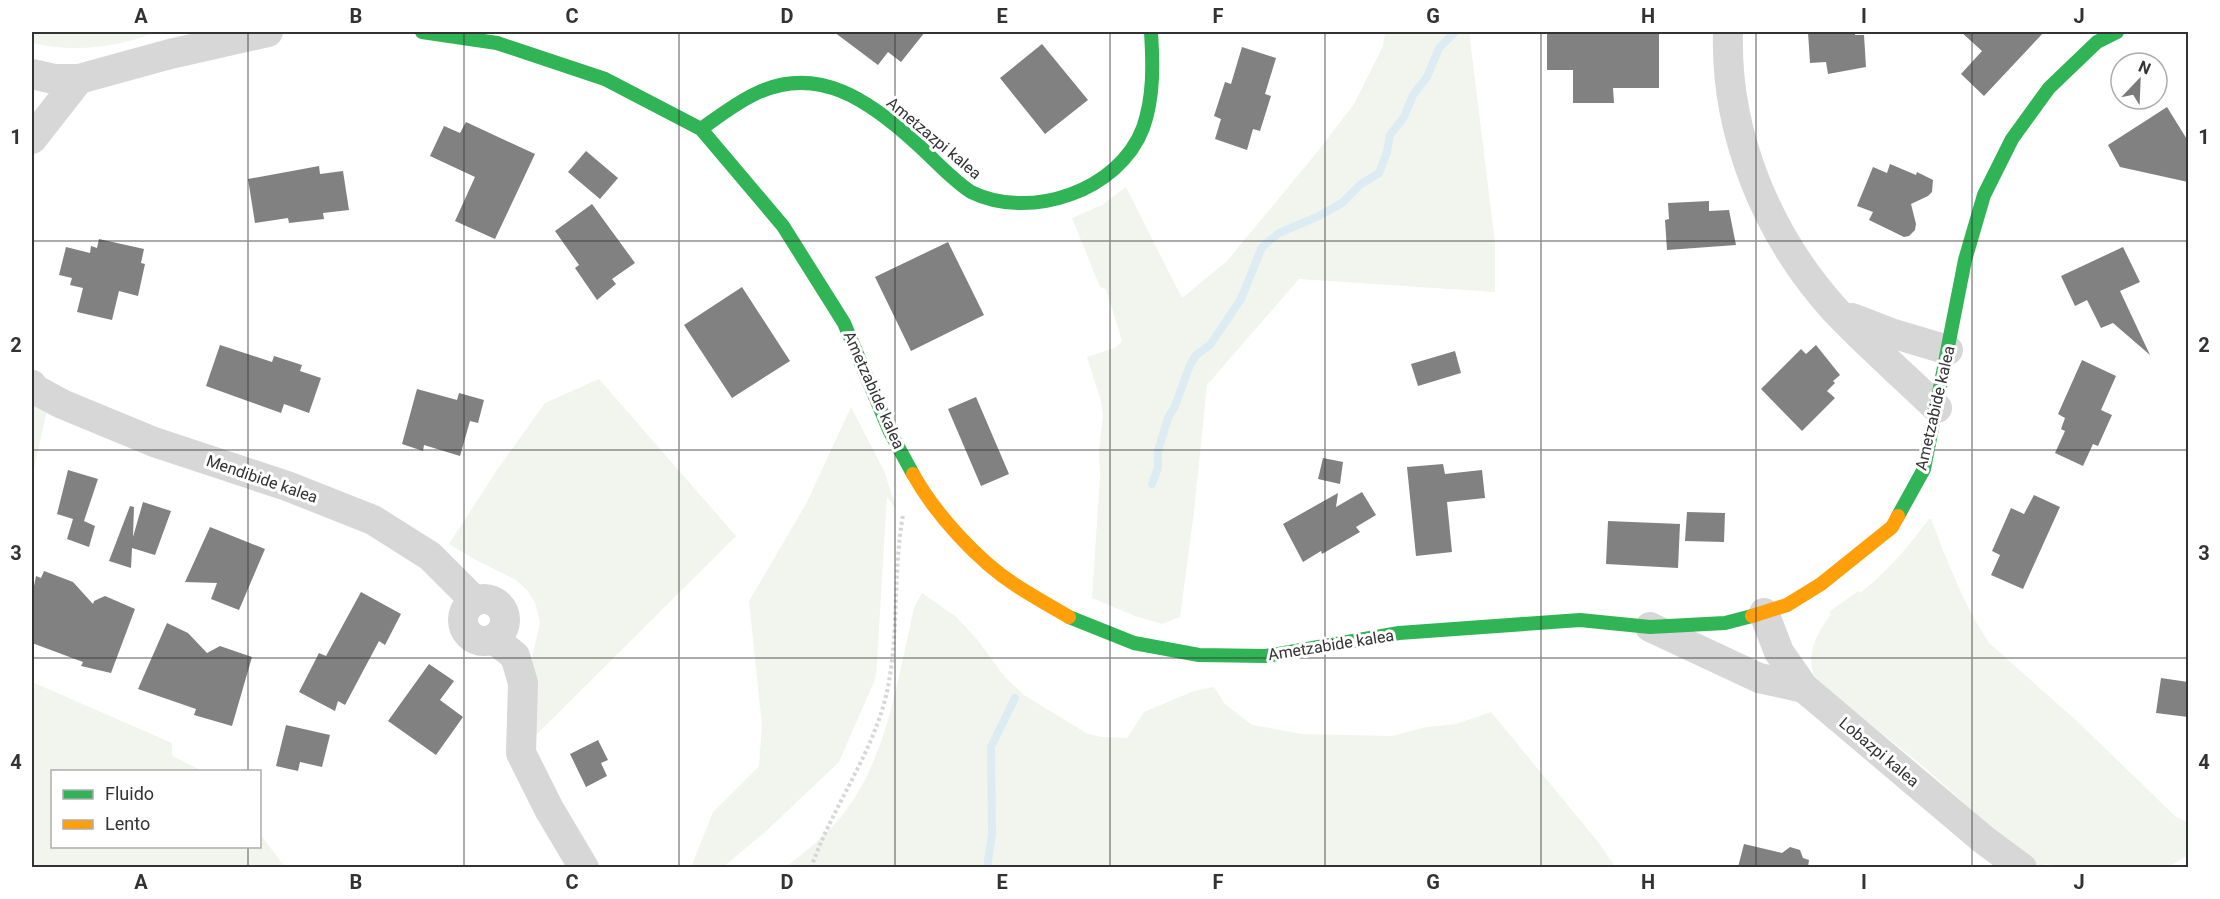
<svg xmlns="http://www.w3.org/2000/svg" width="2220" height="899" viewBox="0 0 2220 899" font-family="Roboto,sans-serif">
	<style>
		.green { fill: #f1f5ed }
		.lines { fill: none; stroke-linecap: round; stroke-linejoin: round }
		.stream { stroke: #ddebf3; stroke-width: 8 }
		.building { fill: #818181 }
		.path { stroke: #d6d6d6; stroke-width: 4; stroke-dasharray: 3 3; stroke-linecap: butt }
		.street { stroke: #d7d7d7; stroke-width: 30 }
		.fast { stroke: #30b455; stroke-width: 14 }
		.slow { stroke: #ff9f0a; stroke-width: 14 }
		.grid { fill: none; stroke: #333; stroke-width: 1.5; stroke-opacity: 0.55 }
		.labels { text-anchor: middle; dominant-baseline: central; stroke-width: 6; stroke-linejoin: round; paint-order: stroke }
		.street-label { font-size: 16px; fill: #333; stroke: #fff }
		.neatline { fill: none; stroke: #333; stroke-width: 2 }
		.grid-label { font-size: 20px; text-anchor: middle; font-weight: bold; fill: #333 }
	</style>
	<rect width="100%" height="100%" fill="#fff"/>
	<g class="green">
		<path d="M32,32h126c-42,15 -82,21 -126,11z"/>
		<polygon points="1385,32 1469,32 1495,242 1495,292 1299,279 1207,385 1194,512 1180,617 1162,624 1135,616 1092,598 1100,478 1099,450 1103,416 1101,401 1087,357 1115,348 1122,341 1106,289 1100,287 1072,218 1102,205 1126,187 1182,298 1227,261 1318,151 1354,104 1383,46"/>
		<polygon points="32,371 52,389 32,477"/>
		<polygon points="599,379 736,536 529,742 529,672 540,622 535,602 527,590 516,580 474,559 449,544 497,470 545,403"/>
		<polygon points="851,407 884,471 897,510 887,497 876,677 839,762 764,833 723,867 691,867 713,812 759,766 762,725 749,601 806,504"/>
		<path d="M1929,519h2c16,42 33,86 58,124l90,80 97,94 12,5v33l-20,12 -112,1 -8,-4 -8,2 -29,-21 -86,-77 -107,-86c-15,-22 -2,-49 13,-67l-2,-3 29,-21 2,2c27,-21 48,-46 69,-74z"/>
		<path d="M922,593l33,23 21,22 29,39 19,18 62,38 15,4 26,1 17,-26 50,-21 20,-4 11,17 27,21 50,9 90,2 34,-9 30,-3 35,-12 108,131 16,24h-829c19,-15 38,-30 54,-49 47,-57 58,-140 74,-210z"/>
		<polygon points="32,682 172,743 172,756 203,771 52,772 52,846 260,846 260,834 285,867 32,867"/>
	</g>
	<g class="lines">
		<g class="stream">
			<polyline points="1152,484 1158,468 1158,451 1168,418 1175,406 1190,365 1196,355 1210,345 1241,299 1262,247 1279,233 1319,216 1342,203 1361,184 1379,173 1387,152 1390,135 1404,117 1413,95 1427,77 1439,48 1455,32"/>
			<polyline points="987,868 992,834 991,747 1015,698"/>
		</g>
	</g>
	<g class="building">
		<polygon points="834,32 925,32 901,62 888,52 878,65"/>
		<polygon points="1808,32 1855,32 1855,35 1864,35 1866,67 1828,74 1826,62 1810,63"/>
		<polygon points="1961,32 2044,32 1984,96 1961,74 1982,51"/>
		<polygon points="1547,33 1659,33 1659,88 1613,88 1614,103 1573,103 1573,70 1547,70"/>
		<polygon points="1042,44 1088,100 1045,134 1000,78"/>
		<polygon points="1242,47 1276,58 1265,94 1271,96 1260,131 1253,129 1247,150 1215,139 1221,119 1214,116 1225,82 1231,84"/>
		<polygon points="2167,107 2188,141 2188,182 2120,167 2108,145"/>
		<polygon points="466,122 535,154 495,239 455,221 475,177 430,156 444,126 460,133"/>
		<polygon points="586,151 618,178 600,199 568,172"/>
		<polygon points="1890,164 1916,175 1917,172 1933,180 1932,192 1928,196 1911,204 1916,224 1915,230 1909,236 1904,237 1869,220 1873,212 1857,206 1873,167 1887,173"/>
		<polygon points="319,166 320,174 343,171 349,210 323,213 324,219 289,223 288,218 255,223 248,179"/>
		<polygon points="1709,201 1709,211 1729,210 1736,245 1667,250 1665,220 1669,219 1668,203"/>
		<polygon points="592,204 635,263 612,279 616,284 597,300 575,268 579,265 555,231"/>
		<polygon points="99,239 144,249 141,263 145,264 138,296 119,291 112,320 77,312 83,288 70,285 72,278 59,275 66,247 90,253 91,246 97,248"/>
		<polygon points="948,242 984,315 911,351 875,277"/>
		<polygon points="2123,247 2140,282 2120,291 2150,355 2113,323 2101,328 2087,300 2075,306 2061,276"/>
		<polygon points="742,287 790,361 732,398 684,325"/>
		<polygon points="220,345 272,362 274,356 302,365 300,371 321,378 309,413 284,404 281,413 206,386"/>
		<polygon points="1816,345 1840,375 1833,381 1835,383 1827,391 1835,398 1802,431 1761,389 1801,349 1806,354"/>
		<polygon points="1455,351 1461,373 1418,386 1411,364"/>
		<polygon points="2082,360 2116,376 2101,410 2112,415 2098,446 2093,444 2083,466 2055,453 2065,431 2061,429 2065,418 2058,414"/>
		<polygon points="417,389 457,400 459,393 484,400 478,423 470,421 460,456 424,445 423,451 402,444"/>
		<polygon points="976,397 1009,474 981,486 948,409"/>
		<polygon points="1323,458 1343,462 1340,484 1318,479"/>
		<polygon points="1443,464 1445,474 1482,470 1485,498 1447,502 1452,552 1416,556 1407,467"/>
		<polygon points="68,470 98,479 84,521 95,526 89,547 67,539 73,519 57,514"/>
		<polygon points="1362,492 1376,515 1356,527 1360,532 1322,554 1321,551 1303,562 1283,524 1338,493 1336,507"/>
		<polygon points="2034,495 2060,507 2023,589 1991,575 2000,555 1992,551 2011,508 2024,514"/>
		<polygon points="143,502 171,511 155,555 132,548 131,568 109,561 130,506 134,507 133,537"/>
		<polygon points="1687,512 1725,513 1724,542 1685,541"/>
		<polygon points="1608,521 1680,524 1678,568 1606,564"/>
		<polygon points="210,527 265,549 239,610 211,599 217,583 185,582"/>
		<polygon points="44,571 73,582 93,604 94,601 105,596 135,609 111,673 81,666 83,662 32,643 32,596 36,576 41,578"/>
		<polygon points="361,592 401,614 385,645 379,641 345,705 338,701 335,711 299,692 319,653 326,656"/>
		<polygon points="167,623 188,633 207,653 220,646 252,657 232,726 194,715 196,709 138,689"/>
		<polygon points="429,664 454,681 440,700 463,717 436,755 388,721"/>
		<polygon points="2161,678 2188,682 2188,717 2156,713"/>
		<polygon points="286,725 330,735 322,767 300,762 298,771 276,766"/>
		<polygon points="598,740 608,760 601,763 607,776 586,787 570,754"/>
		<polygon points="1744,844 1782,853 1790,847 1800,850 1803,858 1809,860 1808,867 1738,867"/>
	</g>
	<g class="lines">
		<path class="path" d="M811,868c21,-62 64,-116 77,-181 11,-57 5,-116 15,-172"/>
		<g class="street">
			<path d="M1728,32c-3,101 39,203 107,278 32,34 68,65 102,98"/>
			<polyline points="32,74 54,79 79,79 170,54 268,32"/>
			<polyline points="32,139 79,79"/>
			<polyline points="1852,318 1891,333 1948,350"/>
			<polyline points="32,385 36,390 62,404 154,442 287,486 373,520 430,556 475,601"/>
			<circle cx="484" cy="620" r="21"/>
			<polyline points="1764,613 1779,652 1804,688 1984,840 2022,868"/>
			<polyline points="1650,627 1759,678 1804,688"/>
			<polyline points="494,639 515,656 523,683 521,753 549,809 584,868"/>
		</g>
		<g class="fast">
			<polyline points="422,32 497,43 605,79 701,129 783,226 844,323 890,432 913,474"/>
			<path d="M701,129c17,-12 35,-26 54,-35 63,-31 116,8 161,49 18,16 34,35 55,49 59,29 148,-1 172,-64 11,-31 10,-64 8,-96"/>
			<polyline points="1898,516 1924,469 1965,260 1984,195 2012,139 2049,88 2097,42 2117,32"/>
			<polyline points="1069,617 1134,643 1199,655 1266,656 1399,633 1580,620 1650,627 1725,623 1752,616"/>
		</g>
		<g class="slow">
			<path d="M913,474c22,40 66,88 104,112 17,11 35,21 52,31"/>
			<polyline points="1752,616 1787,605 1821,584 1892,527 1898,516"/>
		</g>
	</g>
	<path class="grid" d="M248,32v740M464,32v836M679,32v836M895,32v836M1110,32v836M1325,32v836M1541,32v836M1756,32v836M1972,32v836M32,241h2156M32,450h2156M32,658h2156M248,846v22"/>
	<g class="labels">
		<g class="street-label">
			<text transform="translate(934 138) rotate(40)">Ametzazpi kalea</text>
			<text transform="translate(874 390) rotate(66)">Ametzabide kalea</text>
			<text transform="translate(1935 408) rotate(-77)">Ametzabide kalea</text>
			<text transform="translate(262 479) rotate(19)">Mendibide kalea</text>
			<text transform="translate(1331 645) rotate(-9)">Ametzabide kalea</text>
			<text transform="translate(1879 752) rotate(40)">Lobazpi kalea</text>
		</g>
	</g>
	<rect width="2220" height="899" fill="none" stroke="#ffffff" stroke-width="66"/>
	<rect x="51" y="770" width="210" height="78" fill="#ffffff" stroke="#adadad" stroke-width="1.5"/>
	<rect x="63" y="790" width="30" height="9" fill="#30b455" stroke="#adadad" stroke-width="1.5"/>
	<text x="105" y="800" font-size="18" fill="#333333">Fluido</text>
	<rect x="63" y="820" width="30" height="9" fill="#ff9f0a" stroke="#adadad" stroke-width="1.5"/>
	<text x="105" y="830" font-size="18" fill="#333333">Lento</text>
	<g transform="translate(2139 81) rotate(23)"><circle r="28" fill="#ffffff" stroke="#adadad" stroke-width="1.5"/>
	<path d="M0-4.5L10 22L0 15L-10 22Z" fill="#7a7a7a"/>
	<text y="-9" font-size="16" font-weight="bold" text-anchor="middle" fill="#333333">N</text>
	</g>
	<rect x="33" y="33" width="2154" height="833" class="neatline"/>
	<g class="grid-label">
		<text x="141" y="23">A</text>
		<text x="356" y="23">B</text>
		<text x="572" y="23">C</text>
		<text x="787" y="23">D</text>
		<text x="1002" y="23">E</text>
		<text x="1218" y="23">F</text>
		<text x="1433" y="23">G</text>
		<text x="1648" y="23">H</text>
		<text x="1864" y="23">I</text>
		<text x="2079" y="23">J</text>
		<text x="16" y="144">1</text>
		<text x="2204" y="144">1</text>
		<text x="16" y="352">2</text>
		<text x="2204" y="352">2</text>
		<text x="16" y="560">3</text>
		<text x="2204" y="560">3</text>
		<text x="16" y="769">4</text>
		<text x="2204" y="769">4</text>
		<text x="141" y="889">A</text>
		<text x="356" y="889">B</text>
		<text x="572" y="889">C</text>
		<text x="787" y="889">D</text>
		<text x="1002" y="889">E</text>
		<text x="1218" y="889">F</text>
		<text x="1433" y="889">G</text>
		<text x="1648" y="889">H</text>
		<text x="1864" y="889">I</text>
		<text x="2079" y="889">J</text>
	</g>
</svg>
